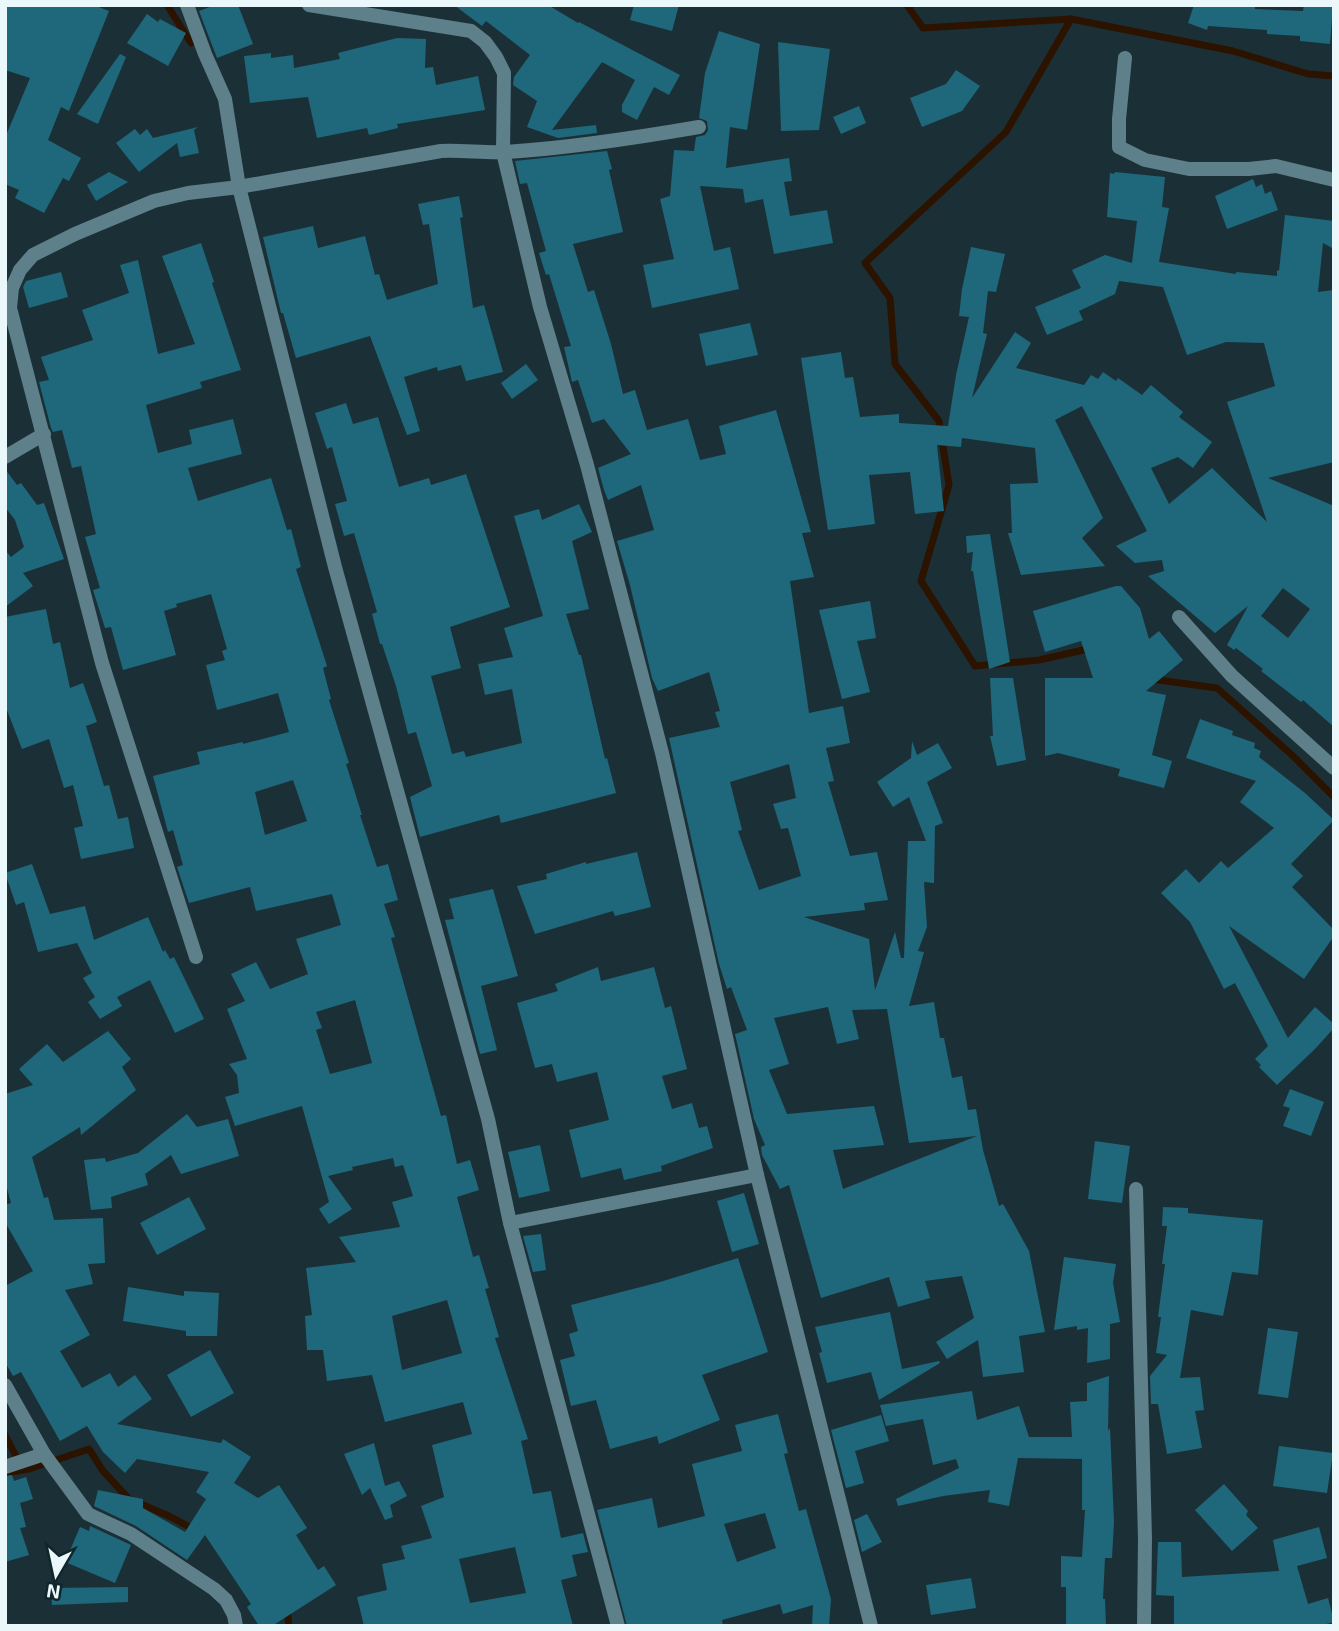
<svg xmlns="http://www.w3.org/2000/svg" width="1339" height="1631" viewBox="0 0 1339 1631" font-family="'Exo 2',sans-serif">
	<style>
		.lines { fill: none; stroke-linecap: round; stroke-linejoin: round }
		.stream { stroke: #2c1300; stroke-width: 7 }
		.building { fill: #1f677b; fill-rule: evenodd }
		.minor { stroke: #5d808b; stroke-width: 14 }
	</style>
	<rect width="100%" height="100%" fill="#1b3036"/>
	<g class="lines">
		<g class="stream">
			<polyline points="167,5 191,43"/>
			<polyline points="907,5 923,28 1071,19 1233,51 1308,74 1334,76"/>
			<polyline points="1071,19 1006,132 865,263 890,298 895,364 939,421 949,485 921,581 975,666 1039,660 1092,648"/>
			<polyline points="1151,679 1217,688 1292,755 1334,797"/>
			<polyline points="5,1435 18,1460 16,1460"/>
			<polyline points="5,1473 29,1469 89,1449 103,1471 129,1499 169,1516 197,1531"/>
			<polyline points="287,1609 289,1626"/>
		</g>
	</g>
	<g class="building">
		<polygon points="5,5 94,5 109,11 69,111 61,107 48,140 81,158 69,181 63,178 44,213 15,198 19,190 5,184 5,138 30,78 5,70"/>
		<polygon points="215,5 238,5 253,44 217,58 199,11"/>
		<polygon points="454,5 548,5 578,23 579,22 680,75 669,95 654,87 637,120 622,112 622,105 635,80 602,62 552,130 596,125 597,133 558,138 527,127 537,101 513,85 514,77 530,55 486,21 482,26"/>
		<polygon points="634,5 679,5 672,31 630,20"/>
		<polygon points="1194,5 1255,5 1255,9 1303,11 1304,5 1333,5 1330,44 1300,41 1300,36 1267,34 1267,30 1208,26 1207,30 1188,23"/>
		<polygon points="147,14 158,22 160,19 186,33 168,66 127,43"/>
		<polygon points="719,31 760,44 747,130 730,127 726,168 789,158 792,181 784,182 790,216 827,210 833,243 774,254 763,199 745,203 743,189 700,186 714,251 730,247 739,289 652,308 643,265 674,259 660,199 670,196 674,150 694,151 696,137 705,135 708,130 707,121 699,118 705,73"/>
		<polygon points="397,38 426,39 425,68 433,67 436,85 478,76 485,110 397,124 398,128 369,135 367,128 317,138 308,97 250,103 244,56 271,53 271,58 293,55 294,68 340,59 338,53"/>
		<polygon points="778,42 830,49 819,130 781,131"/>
		<polygon points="120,54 126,57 98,124 77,114"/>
		<polygon points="956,70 980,86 962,111 922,127 910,98 946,84"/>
		<polygon points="859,106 866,123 841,134 833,117"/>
		<polygon points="198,127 194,130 199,153 180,157 177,143 139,172 116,143 135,129 140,135 147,129 153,138"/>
		<path d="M607,151l5,18 -3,1 14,62 -50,12 15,48 6,-2 17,54 12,50 12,-4 12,40 41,-11 12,41 26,-6 -7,-28 57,-16 35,122 -9,1 12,44 -24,4 19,132 34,-7 7,37 -24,5 8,33 -6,1 22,74 27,-4 11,48 -24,3 1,7 -61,7 65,22 6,51 20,-58 6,26h3l4,-117h18l-17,-44 -16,10 -16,-25 34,-24 1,-17 5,14 21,-12 14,25 -25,14 16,41 -8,3 -1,57 -10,-1 3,45 -9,24 6,1 -15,54 25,-4 6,36h4l8,40 10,-2 6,34 8,-1 7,41 16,56 4,-2 26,47 16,81 -26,4 5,36 -41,5 -5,-37 -31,19 -11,-17 38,-24 -12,-42 -37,5 5,17 -32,9 -9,-30 -68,21 -32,-113 -9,4 -18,-34 -1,-8 4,-2 -11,-26 -19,-85 12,-4 -16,-43 -4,2 -8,-25 -50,-226 51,-11 -5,-15 5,-1 -11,-39 -51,19 -6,-13 -22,-93 -13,-44 37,-11 -13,-45 -33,15 -4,-10 -6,-22 33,-14 -27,-35 -12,4 -14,-43 -6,2 -8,-35 7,-1 -22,-72 -3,1 -7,-22 7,-2 -19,-68 -7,1 -5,-23zM789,764l7,34 -23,6 8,25 7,-1 13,48 -42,14 -21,-59 4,-1 -12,-48zM828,1007l9,37 22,-5 -7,-29 35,-1 22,134 68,-7 -134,53 -10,-39 51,-5 -10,-39 -87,8 -18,-44 20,-6 -15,-46z"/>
		<polygon points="109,172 128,182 96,201 87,185"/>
		<path d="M1115,172l50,5 -3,30 7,1 -10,54 77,12v-2l41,4v-6l2,1 6,-56 49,6v28l-11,-6 -5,49 16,-2v172l-66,16 66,28v221l-31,-27 -2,2 -40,-31 2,-2 -27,-21 -2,2 -7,-5 21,-39 -33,27 -67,-57 16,-5 -2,-11 -27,3 -19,-17 31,-15 -65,-125 -27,14 48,98 -21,20 23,28 -84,9 -13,-42h4l-2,-49 28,-1 -3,-35 -73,-10 -1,9 -24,-2 7,66 -29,3 -5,-42 -41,3 6,49 -47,6 -27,-172 40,-6 4,26 8,-1 7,40 39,-3v9l49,3 8,-51 13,-58 -10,-1 3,-27 9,-42 34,7 -9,38 -8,-1 -5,42 4,1 -15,64 43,-66 16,11 -15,25 68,17 7,-10 7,4 5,-7 13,9 2,-3 24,17 9,-10 32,27 -4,5 33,25 -19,26 -15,-11 -27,11 18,36 43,-36 55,54 -40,-120 48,-16 -11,-43 -38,-1 -39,13 -24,-68 -44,-6 -4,13 -36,17 4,9 -36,15 -12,-28 46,-19 -9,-18 33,-15 27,8 5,-42 -30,-4 3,-44 4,1zM1283,588l27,21 -22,29 -27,-22z"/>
		<polygon points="1253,179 1256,187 1262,184 1265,194 1271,191 1278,210 1227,229 1215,196"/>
		<polygon points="459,196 463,217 460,218 473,308 484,305 503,372 466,381 461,365 438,371 437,367 404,377 420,431 407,435 370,336 296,358 283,313 281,313 263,237 313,226 318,248 365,236 375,275 379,274 387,300 438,284 429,224 423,225 418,204"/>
		<path d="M201,243l13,39 -2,1 29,87 -41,12 2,6 -56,17 12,48 34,-9 -3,-14 44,-11 9,35 -54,14 10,33 73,-23 16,52 4,-1 10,38 -5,2 31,97 -4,2 8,31 -2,1 20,63 -3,1 16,51h-2l17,52 11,-3 10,36 -14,4 11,33 -4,1 50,178 5,-1 11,49 13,-4 9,30 -22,7 16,60 6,-2 10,33 -4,1 14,48 -4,1 33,101 -7,2 12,53 18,-3 10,47 22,-5 5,19 -16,3 5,21 -16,4 12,46h-209l-7,-29 30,-7 -5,-26 23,-5 -4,-13 31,-8 -11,-32 23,-9 -12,-52 40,-11 -9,-32 -78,20 -13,-47 -45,6 -4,-31h-16l-2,-34 7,-1 -6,-47 50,-6 -17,-25 61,-10 -8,-25 21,-6 -10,-31 -8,2 -2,-9 -41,9 1,3 -25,6 24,33 -23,15 -10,-15 10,-7 -27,-96 -67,20 -10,-29 14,-4 -2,-18 -8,-11 18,-5 -20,-50 18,-8 -14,-27 25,-12 14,27 38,-15 -12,-35 45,-14 -9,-31 -76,17 -6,-24 -61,16 -12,-36 6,-2 -10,-35 -5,2 -15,-56 47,-12 -3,-12 46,-10v2l46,-12 -11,-39 -61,17 -11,-45 19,-5 -3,-9 5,-2 -16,-55 -35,10 1,3 -13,4 12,44 -53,15 -12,-43 -6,1 -12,-38 7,-2 -15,-51 11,-3 -15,-68 -9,2 -10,-38 -9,2 -2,-4 -12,-46 10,-2 -8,-23 52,-17 -11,-30 47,-17 -9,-28 18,-5 20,94 37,-10 -33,-88zM293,780l14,41 -42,14 -10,-43zM355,1000l17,63 -42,11 -14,-44 6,-2 -6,-16zM447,1300l15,53 -60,17 -10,-54zM515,1547l11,46 -56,10 -11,-44z"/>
		<polygon points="61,272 68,297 29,308 23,287 26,281"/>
		<polygon points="750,323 758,355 706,366 699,334"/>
		<polygon points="526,364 538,380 512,399 501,383"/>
		<polygon points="346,403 353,424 378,417 399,487 429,478 431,485 466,474 510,607 450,627 461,668 431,676 452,754 464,751 466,757 522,743 512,689 485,695 478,664 513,657 504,628 543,616 514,516 539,509 542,520 579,504 592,532 572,541 589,609 566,614 579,655 581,655 605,759 607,758 616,793 501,823 499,815 420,837 410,797 432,786 416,732 408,734 396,686 382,644 380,644 372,614 377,612 354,533 344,536 335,504 347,501 332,447 327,449 315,413"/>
		<polygon points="5,469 17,485 21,483 37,505 44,503 64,559 23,573 33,586 5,607 5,550 11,557 24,547 15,520 5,507"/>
		<polygon points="990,534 1010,662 989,669 973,571 971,571 973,552 967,553 966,536"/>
		<polygon points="1116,586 1121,586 1140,608 1149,639 1159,631 1183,660 1146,691 1166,695 1152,755 1172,761 1164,788 1118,776 1120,769 1058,753 1045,756 1045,678 1093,678 1081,641 1045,652 1033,611"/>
		<polygon points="870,601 876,638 857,641 870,692 842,699 819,610"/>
		<polygon points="46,609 53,644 60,642 70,688 83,683 97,722 86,726 104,786 109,785 118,819 128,817 134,848 81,859 74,828 83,826 73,785 64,788 49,739 22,749 5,705 5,617"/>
		<polygon points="990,678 1013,678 1026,760 997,766 990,736 993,736"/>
		<polygon points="1200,719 1233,731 1232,735 1255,743 1254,748 1261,751 1259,757 1305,793 1334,820 1291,864 1303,876 1292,887 1334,930 1334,936 1304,979 1229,926 1288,1038 1315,1007 1334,1024 1334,1028 1315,1049 1277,1085 1259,1067 1261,1065 1255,1059 1268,1046 1235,983 1224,989 1190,922 1161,893 1186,869 1199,883 1221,861 1228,868 1274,828 1240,802 1256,781 1186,758"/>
		<polygon points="637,852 651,907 615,916 613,911 535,934 517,886 547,879 546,874 586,862 586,864"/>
		<polygon points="32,864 50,914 85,906 94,940 148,917 163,952 165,950 170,959 174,957 204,1019 175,1033 150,980 117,997 122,1006 100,1019 88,1002 95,997 83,978 92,973 77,943 38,952 24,902 16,905 5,873"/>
		<polygon points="493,889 518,976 481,986 497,1050 480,1054 445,920 454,919 449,899"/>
		<polygon points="598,967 601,981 654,967 665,1008 671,1006 687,1069 662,1076 672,1109 692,1103 699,1128 707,1126 713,1148 661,1166 662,1171 624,1180 621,1168 581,1178 569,1130 609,1120 597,1072 557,1082 552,1064 535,1068 517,1003 558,991 555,984"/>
		<polygon points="108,1031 131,1059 122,1067 136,1090 81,1135 80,1127 32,1157 44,1198 48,1197 54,1220 103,1218 105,1263 88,1264 93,1284 65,1290 90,1335 60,1351 82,1388 110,1373 118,1387 135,1375 152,1399 117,1424 221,1443 223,1439 251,1457 234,1483 258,1498 279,1485 307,1528 296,1535 318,1570 324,1566 336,1585 272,1626 259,1626 247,1607 251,1604 205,1535 187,1560 136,1526 94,1506 98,1490 143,1499 143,1508 185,1532 206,1499 196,1492 209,1472 137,1459 125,1473 103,1452 87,1426 60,1441 21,1372 13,1376 5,1362 5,1286 33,1271 5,1222 5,1205 11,1203 5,1181 5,1094 33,1085 19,1069 47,1044 63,1062"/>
		<polygon points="1290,1089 1324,1102 1311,1136 1283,1126 1290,1108 1283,1106"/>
		<polygon points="187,1114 197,1127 228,1119 239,1156 181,1174 171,1155 145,1174 148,1185 111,1197 112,1208 91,1210 84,1160 105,1158 106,1162 138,1153"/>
		<polygon points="1095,1141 1130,1146 1122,1203 1088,1199"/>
		<polygon points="540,1145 550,1191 519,1198 508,1152"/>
		<polygon points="744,1193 759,1244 732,1252 717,1201"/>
		<polygon points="189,1197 206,1229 157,1255 140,1223"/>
		<polygon points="1163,1207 1188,1208 1188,1213 1263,1220 1258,1275 1232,1272 1223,1316 1191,1310 1180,1378 1200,1377 1204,1410 1195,1411 1202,1448 1167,1454 1158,1404 1151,1404 1150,1376 1167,1355 1156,1353 1161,1317 1158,1317 1165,1264 1162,1264 1167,1226 1162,1226"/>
		<polygon points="541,1234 546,1270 533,1272 523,1236"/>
		<polygon points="1064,1257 1116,1264 1113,1283 1120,1322 1110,1324 1110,1359 1087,1363 1088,1328 1077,1330 1077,1326 1054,1330"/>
		<polygon points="738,1258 768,1352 702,1375 720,1420 659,1444 657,1436 610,1449 596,1400 571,1406 560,1360 575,1356 569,1334 578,1331 571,1305 660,1282"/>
		<polygon points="128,1287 184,1296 184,1291 219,1293 217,1336 186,1336 186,1331 123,1321"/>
		<polygon points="890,1312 902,1369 939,1361 940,1363 879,1400 871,1372 827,1383 819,1353 822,1352 815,1327"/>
		<polygon points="1268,1328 1298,1332 1288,1398 1258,1394"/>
		<polygon points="210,1350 234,1393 191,1417 167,1375"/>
		<polygon points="1109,1376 1108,1431 1110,1428 1114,1522 1112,1558 1105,1558 1103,1599 1105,1599 1106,1626 1066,1626 1066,1587 1061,1587 1061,1556 1082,1557 1085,1510 1082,1510 1082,1459 1018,1458 1009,1506 988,1502 990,1490 943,1496 898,1506 896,1499 959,1468 956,1459 933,1465 923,1419 886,1426 880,1405 972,1391 977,1420 1019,1406 1029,1437 1072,1437 1070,1402 1087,1401 1087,1383"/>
		<path d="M778,1414l10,39 -4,1 15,57 7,-2 25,90 -2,27h-17l1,-21 -30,9 -3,-10 -58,16 1,6h-96l-30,-116 55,-12 6,30 47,-12 -13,-52 50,-13 -7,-26zM765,1513l11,35 -39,14 -13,-38z"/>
		<polygon points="881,1415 889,1441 855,1451 864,1483 846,1488 831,1430"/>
		<polygon points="374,1443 385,1486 399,1481 407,1496 390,1505 393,1517 385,1520 370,1488 362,1495 344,1454"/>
		<polygon points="1279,1446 1333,1453 1327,1493 1273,1486"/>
		<polygon points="12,1475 14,1481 26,1477 33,1499 20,1503 26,1527 20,1528 29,1555 5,1562 5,1476"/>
		<polygon points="1224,1484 1248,1511 1246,1515 1258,1528 1232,1551 1195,1510"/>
		<polygon points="867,1514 882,1542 862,1552 854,1520"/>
		<polygon points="90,1526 131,1545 115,1583 65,1562 80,1527 89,1531"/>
		<polygon points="1319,1527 1327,1558 1297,1566 1308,1604 1328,1598 1334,1622 1319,1626 1174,1626 1174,1596 1156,1595 1158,1542 1181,1542 1182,1577 1279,1571 1273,1540"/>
		<polygon points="971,1578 976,1608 931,1615 926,1585"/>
		<polygon points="128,1587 128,1602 52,1605 51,1595 55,1588"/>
	</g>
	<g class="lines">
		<g class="minor">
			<polyline points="187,5 205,54 225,99 239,187 335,567 488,1119 510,1223 618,1626"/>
			<polyline points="309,5 471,31 485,42 496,57 504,73 503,152 540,307 587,465 662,753 757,1175 871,1626"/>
			<polyline points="1125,58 1119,119 1119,147 1145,160 1189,169 1249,169 1276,166 1334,180"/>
			<polyline points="5,457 44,434"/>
			<polyline points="1179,617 1232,676 1334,768"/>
			<path d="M196,957l-94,-294 -92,-355 2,-20 8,-18 13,-15 42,-21 79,-33 34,-8 51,-6 202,-36c22,-1 43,2 65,1 65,-4 129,-14 193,-25"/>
			<polyline points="1136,1189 1145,1539 1144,1626"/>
			<polyline points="510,1223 757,1175"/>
			<polyline points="5,1385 44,1454 88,1514 131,1534 214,1589 226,1600 234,1615 236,1626"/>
			<polyline points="5,1467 44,1454"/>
		</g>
	</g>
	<rect width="1339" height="1631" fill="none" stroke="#eaf7fb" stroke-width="14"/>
	<g transform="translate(56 1575) rotate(189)" stroke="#11262c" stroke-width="5" paint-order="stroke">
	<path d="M0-5L12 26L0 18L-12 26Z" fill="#eaf7fb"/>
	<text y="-10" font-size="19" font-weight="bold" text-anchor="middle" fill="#eaf7fb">N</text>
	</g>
</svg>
